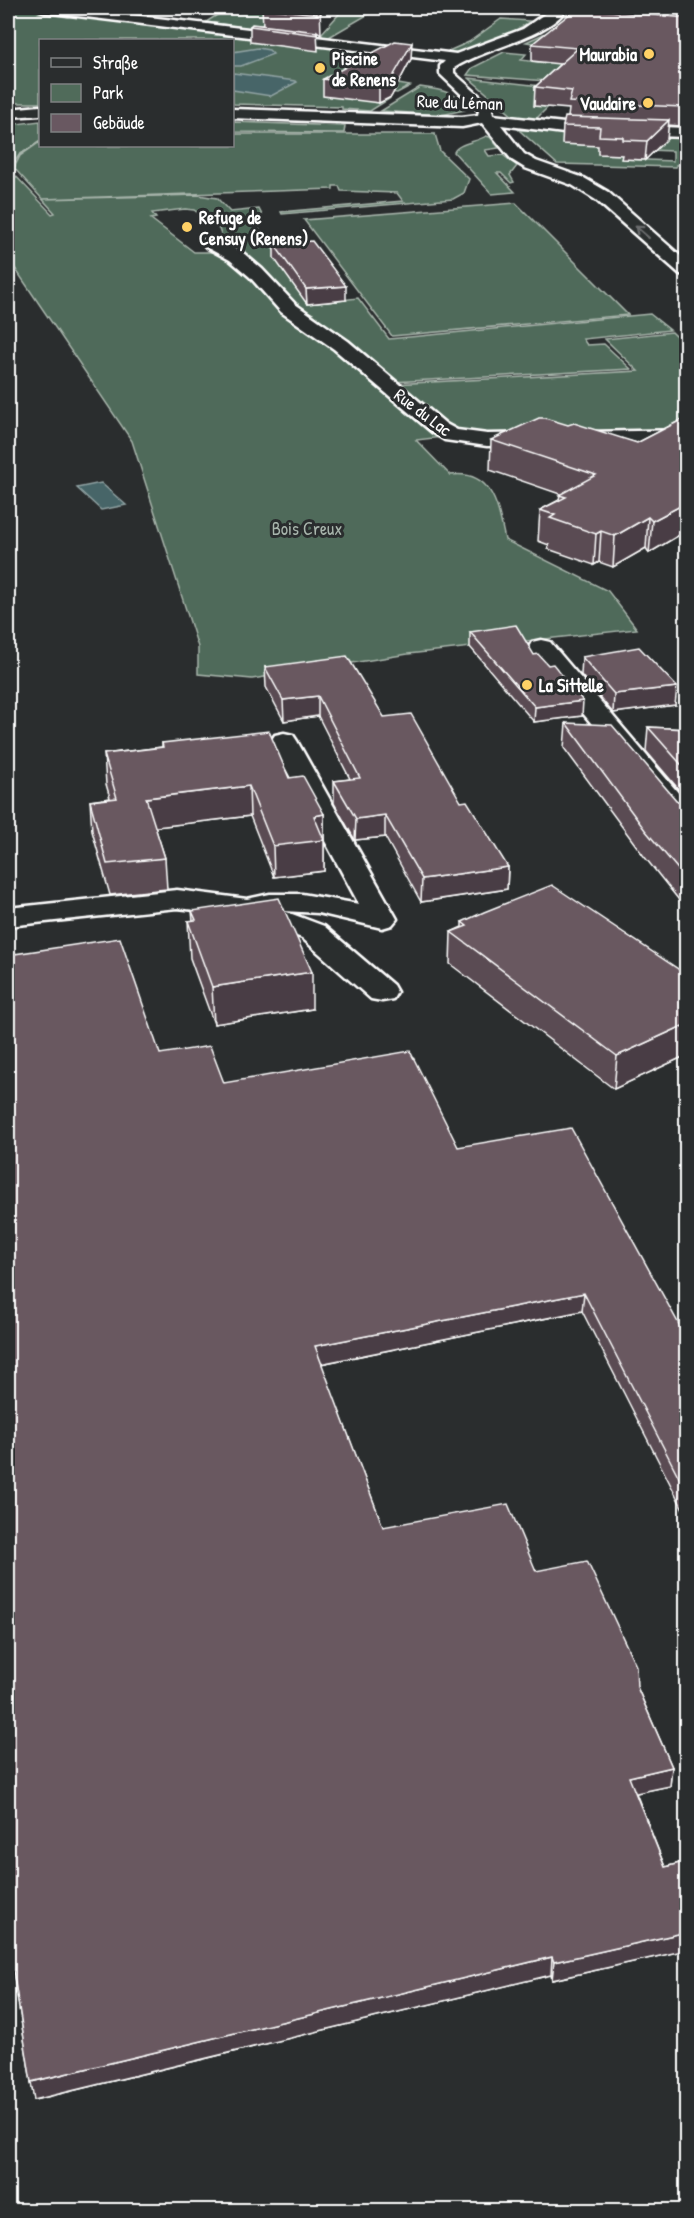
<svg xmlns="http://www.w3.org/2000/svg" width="694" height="2218" viewBox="0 0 694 2218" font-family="'Patrick Hand',sans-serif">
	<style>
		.green { fill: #506b5a; stroke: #a8b5ac; stroke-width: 1.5; fill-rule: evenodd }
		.water { fill: #476567; stroke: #91a3a4; stroke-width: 1.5 }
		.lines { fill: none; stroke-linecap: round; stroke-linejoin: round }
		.minor-casing { stroke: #fff; stroke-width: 5 }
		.minor { fill: #2a2d2e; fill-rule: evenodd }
		.wall { fill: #5a4c53; stroke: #fff; stroke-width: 1.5 }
		.shaded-wall { fill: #4a3e44; stroke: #fff; stroke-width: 1.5 }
		.building { fill: #695861; stroke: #fff; stroke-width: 1.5 }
		.oneway { stroke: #6a6c6d }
		.poi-dot { fill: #ffd166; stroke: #2a2d2e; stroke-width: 2 }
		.labels { text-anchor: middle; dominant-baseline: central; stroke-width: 6; stroke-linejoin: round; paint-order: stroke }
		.far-poi-label { font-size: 18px; font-weight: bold; fill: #fff; stroke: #2a2d2e; text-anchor: start }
		.far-street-label { font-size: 18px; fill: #fff; stroke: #2a2d2e }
		.far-park-label { font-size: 18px; fill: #a8b5ac; stroke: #2a2d2e }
	</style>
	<rect width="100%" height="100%" fill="#2a2d2e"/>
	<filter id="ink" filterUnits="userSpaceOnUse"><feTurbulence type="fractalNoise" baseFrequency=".0167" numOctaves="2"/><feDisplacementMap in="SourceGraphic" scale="12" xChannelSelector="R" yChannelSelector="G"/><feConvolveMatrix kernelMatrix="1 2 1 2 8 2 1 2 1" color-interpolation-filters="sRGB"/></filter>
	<g filter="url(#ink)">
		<g class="green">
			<polygon points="8,8 43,11 39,13 68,17 74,15 412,57 401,78 393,83 410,86 397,93 381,91 372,97 389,99 370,111 342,109 342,107 233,104 232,40 40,40 40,103 8,103"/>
			<polygon points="228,8 283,8 266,25 310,36 206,22"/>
			<polygon points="342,8 379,8 329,37 345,41 322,38 322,33 339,14"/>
			<path d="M501,19l29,2c-19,14 -64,33 -86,32l25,-11z"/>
			<polygon points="550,31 573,83 467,75 472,68 504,52 526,54 521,60 546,63 538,44 526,42"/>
			<polygon points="469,78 567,89 535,105 548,107 533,122 514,117"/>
			<path d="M420,87c15,2 43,5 45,23l-24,5 -60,-4z"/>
			<path d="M40,121v20l-21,14 -9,15 42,44 3,-1 -41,-45 6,-12 20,-14v4h192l1,-12h202l5,17 29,28 -5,14 -11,6 -171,15 -1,-2 122,-11 -6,-8 -56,-2 -2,-5h-6v3l-290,10 155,-4 19,3 13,14 29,-3 3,6 -12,2 29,40 28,47 51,-6 31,41 261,-25 20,16 -87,9 4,6 17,-1 27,25 -240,13 -78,-68 -20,-7 -32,-38 -37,-26 -5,-14 -25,-19 -9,-1 -33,4 4,5 -5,1 43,33h27l222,185 -27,3 34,35c43,-6 48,32 55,65l103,51 29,38 -229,25 -156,25 -54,-5v-27l-66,-206 -124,-183v-128l2,-1 -2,-4z"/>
			<polygon points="233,122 345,126 344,133 233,132"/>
			<path d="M519,130l167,7v28h-10v2l-119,-3zM623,149l50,2v10l-51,-2z"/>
			<path d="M486,136l4,1 9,11 -14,2 4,6 14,-1 14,11 -7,9 4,7 -3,1 -10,-10h-4l18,19 -23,2 -38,-42c4,-9 23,-10 32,-16z"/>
			<polygon points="516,203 628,315 392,336 304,220"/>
			<polygon points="672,332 678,338 686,337 686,431 535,435 458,434 393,384 638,371 605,339"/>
		</g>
		<g class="water">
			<polygon points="258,48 269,50 273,54 241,66 233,66 233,52"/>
			<polygon points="233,73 296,81 297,82 271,96 233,90"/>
			<polygon points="101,483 126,505 101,510 77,488"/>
		</g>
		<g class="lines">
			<defs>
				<g id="minor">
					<path d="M38,8h36l382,46 67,-25 30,-21h14c-17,29 -83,40 -113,60v5l38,34 1,8 71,8 122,5v9l-122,-4 -63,-8 23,29 12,7 48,17 24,14 78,69v14l-6,-1 -84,-74 -24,-15 -47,-17 -13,-8 -30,-37 -20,4 -230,-9v-9l230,8 16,-2 1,-4 -39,-37v-8l5,-5 -400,-49z"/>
					<polygon points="40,106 40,115 8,117 8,109"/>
					<polygon points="212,238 242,252 262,269 295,304 348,341 446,424 457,430 487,434 686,430 686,442 487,446 445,440 432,432 334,349 281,312 250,277 230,260 206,247 203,243 206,239"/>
					<polygon points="541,640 550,642 686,802 686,827 676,825 532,652 529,647 532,642"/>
					<polygon points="284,733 293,735 297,741 397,919 392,925 382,928 318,913 284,911 324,926 393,985 397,992 393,999 382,1001 371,999 302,938 241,915 177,908 8,926 8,908 177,890 247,899 270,894 302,894 359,904 271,741 275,735"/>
				</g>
			</defs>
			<use href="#minor" class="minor-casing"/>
			<use href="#minor" class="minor"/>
		</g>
		<g class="wall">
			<polygon points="262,8 320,8 321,34 317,31 318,51 250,42 250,26 263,25"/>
			<polygon points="592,8 687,8 687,120 681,126 668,125 667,139 645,160 621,159 622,155 598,154 598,146 562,144 563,126 568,117 569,109 534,106 535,87 560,64 532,61 532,44"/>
			<polygon points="411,59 391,97 379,103 323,96 323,79"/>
			<polygon points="274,244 346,300 307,304 274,258"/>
			<polygon points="687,417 687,536 681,534 649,553 646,548 613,567 599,562 594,565 548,549 549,545 538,541 540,510 559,500 560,494 490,470 491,440 568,425 637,443"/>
			<polygon points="470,632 534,655 548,665 582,716 534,722 470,647"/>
			<polygon points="582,657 675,705 613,713 581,675"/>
			<polygon points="265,667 384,717 461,802 508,867 507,889 421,902 385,837 355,840 334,803 334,781 350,779 318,716 284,721 266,687"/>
			<polygon points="566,723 677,801 687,804 687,910 643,855 564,748"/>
			<polygon points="648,727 687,729 687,799 646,751"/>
			<polygon points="162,743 289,778 324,814 324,871 274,877 250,816 155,827 165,858 167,889 110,895 92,831 90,801 110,798 106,784 104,754 162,747"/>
			<polygon points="192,911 312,1009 214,1024 190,958 188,921 193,921"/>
			<polygon points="462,922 687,975 687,1055 614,1089 450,964 451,932 462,927"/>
			<polygon points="160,1054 224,1083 458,1147 687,1339 687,1517 582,1311 321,1364 383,1527 536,1571 637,1687 672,1767 670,1786 636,1793 665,1867 687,1861 687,1950 552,1980 551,1975 34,2100 8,1940"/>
		</g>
		<g class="shaded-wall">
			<polygon points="412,43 411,59 391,97 379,103 379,87"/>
			<polygon points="687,103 687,120 681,126 683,107"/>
			<polygon points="669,120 667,139 645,160 647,141"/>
			<polygon points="346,286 346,300 307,304 306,289"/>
			<polygon points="684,504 681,534 649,553 652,521"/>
			<polygon points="648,517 646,548 613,567 615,536"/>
			<polygon points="601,531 599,562 594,565 596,534"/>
			<polygon points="677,687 675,705 613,713 614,694"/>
			<polygon points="318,696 318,716 284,721 283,700"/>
			<polygon points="583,701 582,716 534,722 535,707"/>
			<polygon points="249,786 250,816 148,828 146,798"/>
			<polygon points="324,814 324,871 274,877 273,846 314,816"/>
			<polygon points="385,815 385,837 355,840 356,819"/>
			<polygon points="508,867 507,889 421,902 422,879"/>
			<polygon points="312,972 312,1009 214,1024 212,987"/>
			<polygon points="687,1024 687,1055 614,1089 617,1056"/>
			<polygon points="584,1293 582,1311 315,1365 315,1346"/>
			<polygon points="672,1767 670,1786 627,1795 629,1777"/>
			<polygon points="687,1932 687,1950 552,1980 554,1962"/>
			<polygon points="552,1957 551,1975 34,2100 31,2082"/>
		</g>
		<g class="building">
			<polygon points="263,8 320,8 321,13 317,10 317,14"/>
			<polygon points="577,8 687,18 687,103 683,107 569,102 572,91 535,87 578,48 532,44"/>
			<polygon points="252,24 317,32 317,35 250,26"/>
			<polygon points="395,41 412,43 391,80 379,87 323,79"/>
			<polygon points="565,117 669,120 647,141 623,140 623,137 599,136 600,127 563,126"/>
			<polygon points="312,241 346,286 306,289 274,244"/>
			<polygon points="687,417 687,504 684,504 652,521 648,517 615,536 601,531 596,534 550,518 555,515 540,510 566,497 559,495 596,475 491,440 539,418 545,418 568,425 574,423 637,443"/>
			<polygon points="516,625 534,655 538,654 548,665 553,664 583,701 535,707 470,632"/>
			<polygon points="639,647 677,687 614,694 582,657"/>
			<polygon points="347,656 384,717 411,714 461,802 467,801 508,867 422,879 385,815 356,819 334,781 360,778 318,696 283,700 265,667"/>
			<polygon points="566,723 612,725 677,801 687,804 687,880 645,830"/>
			<polygon points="648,727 687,729 687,771"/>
			<polygon points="269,731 289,778 303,776 324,814 314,816 324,840 273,846 249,786 146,798 165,858 107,864 90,801 117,798 104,754 163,747 162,743"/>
			<polygon points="552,885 687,975 687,1024 617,1056 451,932 467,926 462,922 484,912"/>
			<polygon points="279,898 312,972 212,987 188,921 196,920 192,911"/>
			<polygon points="120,938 160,1054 210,1046 224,1083 410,1051 458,1147 571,1128 687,1339 687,1493 584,1293 315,1346 383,1527 508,1504 536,1571 587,1561 636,1666 637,1687 672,1767 629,1777 665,1867 687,1861 687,1932 554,1962 552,1957 31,2082 8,1939 8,955"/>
		</g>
		<defs><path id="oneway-shaft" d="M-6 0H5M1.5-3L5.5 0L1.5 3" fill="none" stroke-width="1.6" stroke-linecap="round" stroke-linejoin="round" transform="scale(1.5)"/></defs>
		<use class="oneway" href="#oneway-shaft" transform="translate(642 232) rotate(-139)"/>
	</g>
	<g class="poi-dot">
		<circle cx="649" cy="54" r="6"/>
		<circle cx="320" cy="68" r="6"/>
		<circle cx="648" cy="103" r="6"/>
		<circle cx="187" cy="227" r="6"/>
		<circle cx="527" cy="685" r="6"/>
	</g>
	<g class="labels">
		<g class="far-poi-label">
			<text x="637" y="54" text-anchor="end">Maurabia</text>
			<text x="332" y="58">Piscine<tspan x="332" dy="21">de Renens</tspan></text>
			<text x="636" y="103" text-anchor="end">Vaudaire</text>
			<text x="199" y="217">Refuge de<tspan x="199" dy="21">Censuy (Renens)</tspan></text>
			<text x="539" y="685">La Sittelle</text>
		</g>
		<g class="far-street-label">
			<text transform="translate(460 102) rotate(2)">Rue du Léman</text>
			<text transform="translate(423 412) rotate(37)">Rue du Lac</text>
		</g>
		<g class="far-park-label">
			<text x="307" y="528">Bois Creux</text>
		</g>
	</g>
	<rect width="694" height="2218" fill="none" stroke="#2a2d2e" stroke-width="30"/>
	<rect x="15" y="15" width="664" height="2188" fill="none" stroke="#fff" stroke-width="2" filter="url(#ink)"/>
	<rect x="39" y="39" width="195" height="108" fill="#2a2d2e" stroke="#7f8182" stroke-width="1.5"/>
	<rect x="51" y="58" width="30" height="9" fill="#2a2d2e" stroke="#7f8182" stroke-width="1.5"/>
	<text x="93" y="69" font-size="18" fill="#ffffff">Straße</text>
	<rect x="51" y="84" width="30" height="18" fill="#506b5a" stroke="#7f8182" stroke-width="1.5"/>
	<text x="93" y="99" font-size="18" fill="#ffffff">Park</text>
	<rect x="51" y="114" width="30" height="18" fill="#695861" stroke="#7f8182" stroke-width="1.5"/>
	<text x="93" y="129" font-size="18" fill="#ffffff">Gebäude</text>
</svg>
